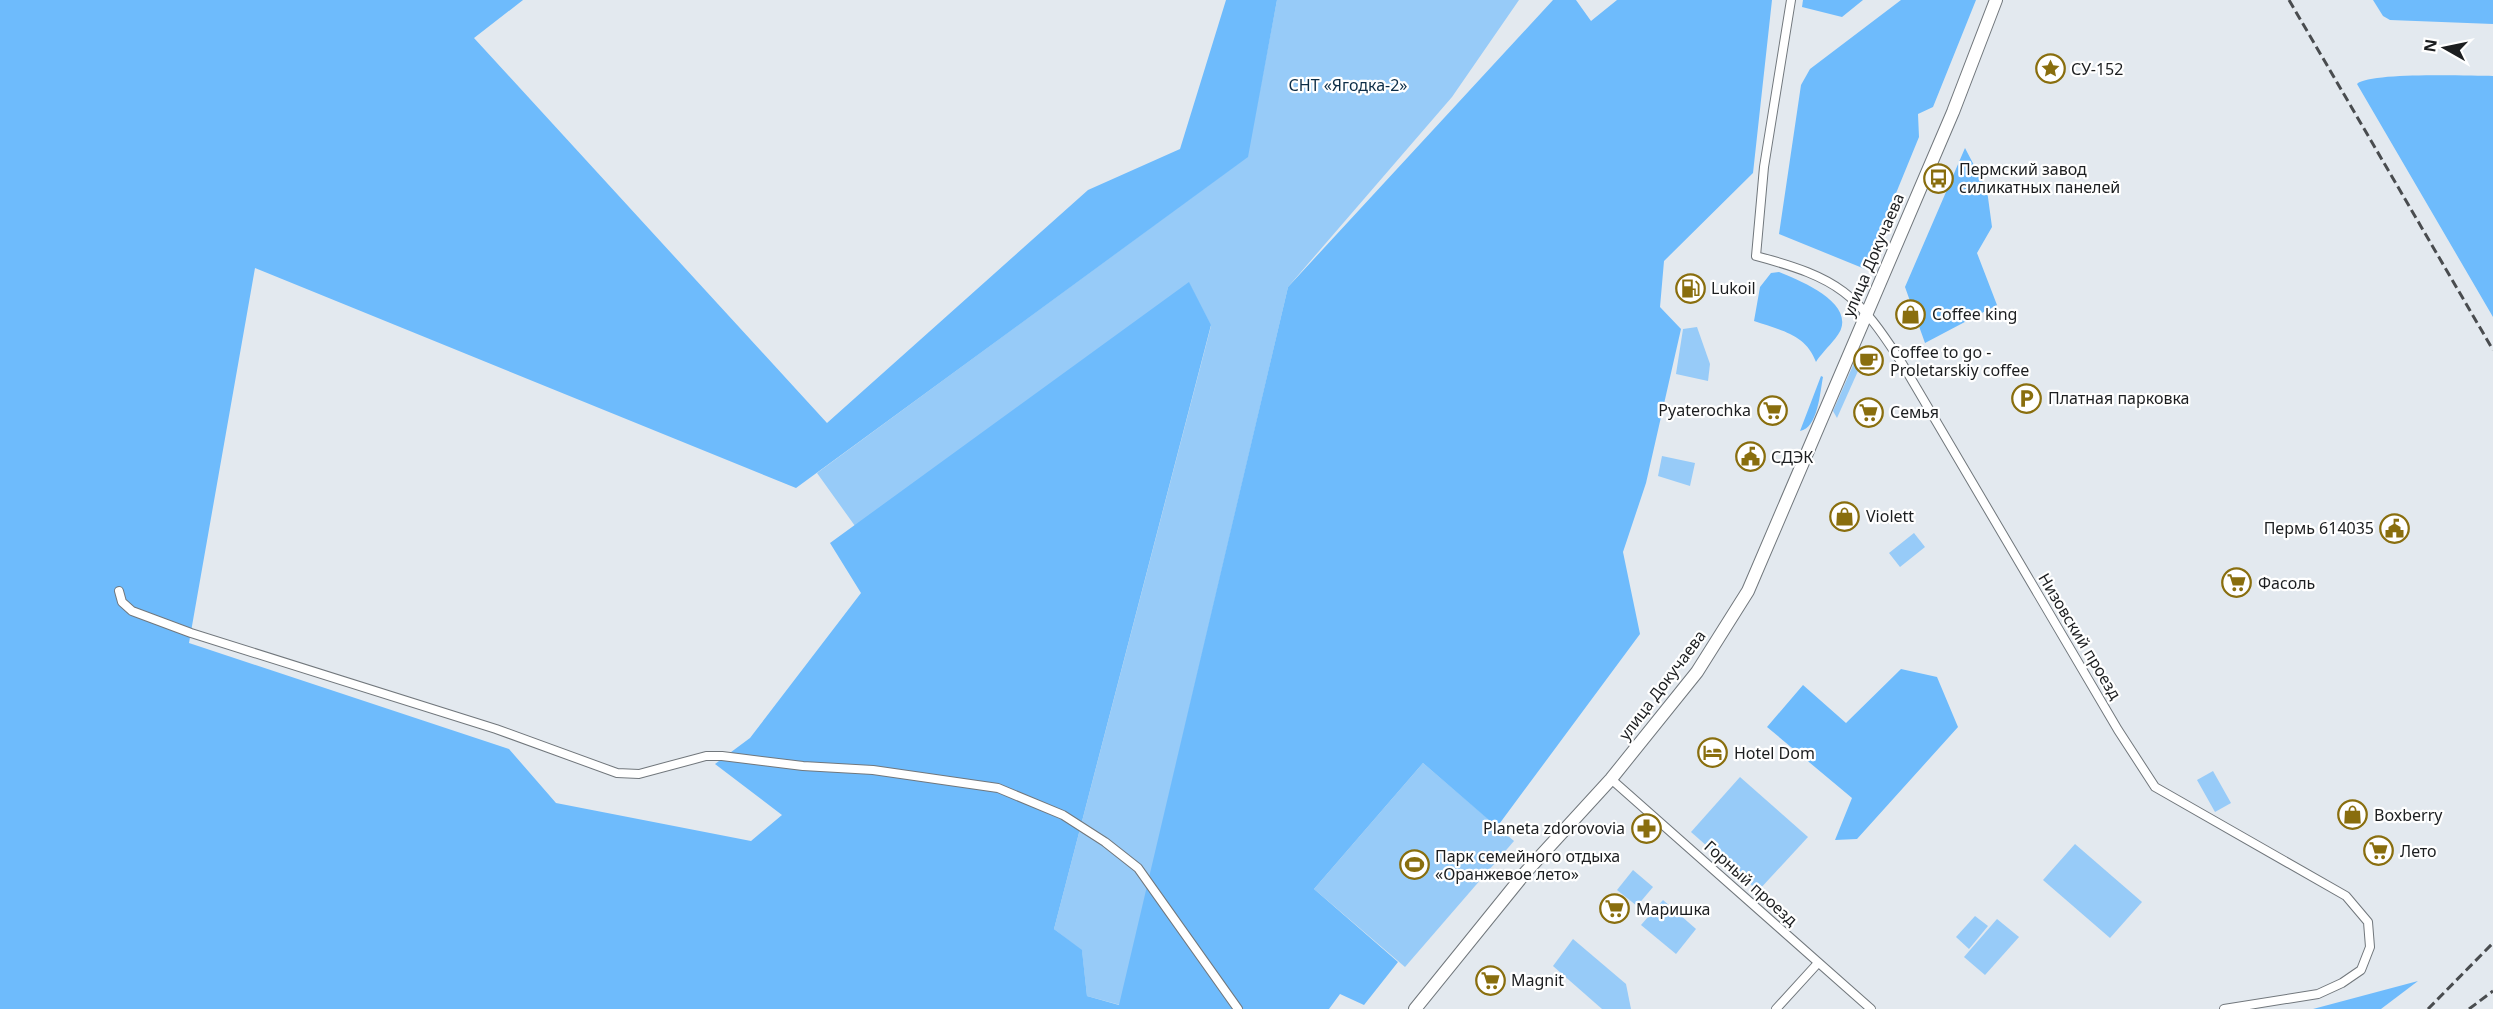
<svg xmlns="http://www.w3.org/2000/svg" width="2493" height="1009" viewBox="0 0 2493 1009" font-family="'Noto Sans',sans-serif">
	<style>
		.green { fill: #97cbf8 }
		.forest { fill: #6ebbfc }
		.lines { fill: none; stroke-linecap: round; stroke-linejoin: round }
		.street-casing { stroke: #71777c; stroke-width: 10 }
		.secondary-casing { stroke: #71777c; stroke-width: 14 }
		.street { stroke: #fff; stroke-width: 8 }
		.secondary { stroke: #fff; stroke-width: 12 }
		.rail { stroke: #494c4f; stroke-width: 3; stroke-dasharray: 9 4.5; stroke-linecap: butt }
		.labels { text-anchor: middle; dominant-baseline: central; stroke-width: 4.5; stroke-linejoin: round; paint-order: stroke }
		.poi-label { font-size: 16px; fill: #1c1e20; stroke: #fff; text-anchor: start }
		.park-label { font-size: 16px; fill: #0c2d47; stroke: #fff }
		.street-label { font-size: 16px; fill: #1c1e20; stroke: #fff }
	</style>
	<rect width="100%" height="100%" fill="#e3e9ef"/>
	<g class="green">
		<polygon points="1277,0 1519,0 1452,97 1288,287 1120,1005 1087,996 1082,951 1054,929 1211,326 1189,283 855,526 817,473 1247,157"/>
		<polygon points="1697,327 1710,364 1708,381 1676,374 1683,329"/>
		<polygon points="1866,353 1837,418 1833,411 1854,363"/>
		<polygon points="1662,456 1695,463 1690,486 1658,476"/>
		<polygon points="1914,533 1925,547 1900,567 1889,553"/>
		<polygon points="1423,763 1514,841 1405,967 1314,889"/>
		<polygon points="2213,771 2231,803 2215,812 2197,780"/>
		<polygon points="1740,777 1808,837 1758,891 1691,832"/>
		<polygon points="2075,844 2142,902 2110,938 2043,880"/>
		<polygon points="1633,870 1653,887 1637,906 1617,890"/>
		<polygon points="1663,900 1696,929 1676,954 1641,925"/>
		<polygon points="1975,916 1988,926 1969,949 1956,937"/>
		<polygon points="1997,919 2019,937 1985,975 1964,957"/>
		<polygon points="1573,939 1626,984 1631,1009 1602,1009 1553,966"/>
	</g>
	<g class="forest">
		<polygon points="0,0 523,0 474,38 827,423 1088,190 1180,149 1226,0 1277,0 1248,157 796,488 255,268 189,643 509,749 556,803 751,841 782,815 715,764 750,738 861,593 830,543 1189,282 1211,325 1054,929 1082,950 1087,996 1119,1005 1288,287 1553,0 1576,0 1591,21 1617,0 1772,0 1753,173 1664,261 1660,307 1681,329 1646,483 1623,552 1640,634 1497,827 1423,763 1314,889 1398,962 1364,1005 1340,994 1329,1009 0,1009"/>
		<polygon points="1803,0 1863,0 1842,17 1802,7"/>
		<polygon points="1901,0 1976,0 1933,107 1918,114 1919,137 1865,269 1779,234 1801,85 1810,69"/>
		<polygon points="2373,0 2493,0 2493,24 2390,20 2383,16"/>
		<path d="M2493,76v241l-136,-233c13,-12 113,-8 136,-8z"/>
		<polygon points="1965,148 1987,190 1992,227 1977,253 1997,305 1925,343 1905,287"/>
		<path d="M1779,272c20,8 72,29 62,57 -3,9 -19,23 -25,33 -10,-28 -36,-32 -62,-41l6,-34 11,-14z"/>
		<path d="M1821,376l2,1c-3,15 -5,51 -23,54z"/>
		<polygon points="1901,669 1937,677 1958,727 1857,839 1835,840 1852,798 1767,727 1803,685 1846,723"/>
		<polygon points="2418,981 2381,1009 2313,1009"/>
	</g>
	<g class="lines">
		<defs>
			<g id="street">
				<path d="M1791,0l-27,167 -8,89c83,22 101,37 147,109l215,365 37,57 191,109 22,26 2,25 -9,23 -19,13 -24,11 -94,15"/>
				<polyline points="119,591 122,602 132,611 191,633 496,729 617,773 639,774 706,756 722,756 803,766 873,770 998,788 1063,815 1105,842 1138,868 1238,1009"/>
				<polyline points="1611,779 1871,1009"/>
				<polyline points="1776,1009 1818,963"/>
			</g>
			<polyline id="secondary" points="1415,1009 1525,873 1611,779 1697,672 1748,591 1953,112 1996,0"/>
		</defs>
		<use href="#street" class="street-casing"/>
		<use href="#secondary" class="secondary-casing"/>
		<use href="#street" class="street"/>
		<use href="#secondary" class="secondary"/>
		<g class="rail">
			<polyline points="2289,0 2493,350"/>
			<polyline points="2428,1009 2493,943"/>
			<polyline points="2469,1009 2493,991"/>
		</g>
	</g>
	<defs>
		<symbol id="sight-ring" viewBox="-11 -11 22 22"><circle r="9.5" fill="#fff" stroke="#896e0e" stroke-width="1.5"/><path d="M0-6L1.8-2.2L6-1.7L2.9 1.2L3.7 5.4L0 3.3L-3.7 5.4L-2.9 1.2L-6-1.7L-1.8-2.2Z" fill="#896e0e"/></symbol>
		<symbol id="bus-ring" viewBox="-11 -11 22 22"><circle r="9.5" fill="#fff" stroke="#896e0e" stroke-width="1.5"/><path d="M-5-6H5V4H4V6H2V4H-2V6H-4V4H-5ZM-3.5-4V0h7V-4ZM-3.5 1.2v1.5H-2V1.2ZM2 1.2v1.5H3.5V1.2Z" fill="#896e0e"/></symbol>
		<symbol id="fuel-ring" viewBox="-11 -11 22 22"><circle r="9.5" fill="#fff" stroke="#896e0e" stroke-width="1.5"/><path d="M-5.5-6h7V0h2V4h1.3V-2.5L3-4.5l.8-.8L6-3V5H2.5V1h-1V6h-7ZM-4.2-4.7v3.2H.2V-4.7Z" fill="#896e0e"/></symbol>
		<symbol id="shop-ring" viewBox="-11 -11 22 22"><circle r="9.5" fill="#fff" stroke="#896e0e" stroke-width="1.5"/><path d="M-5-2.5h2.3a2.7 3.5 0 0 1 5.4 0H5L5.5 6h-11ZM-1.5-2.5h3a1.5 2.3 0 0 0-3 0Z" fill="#896e0e"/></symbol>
		<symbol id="cafe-ring" viewBox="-11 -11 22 22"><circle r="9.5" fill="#fff" stroke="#896e0e" stroke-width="1.5"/><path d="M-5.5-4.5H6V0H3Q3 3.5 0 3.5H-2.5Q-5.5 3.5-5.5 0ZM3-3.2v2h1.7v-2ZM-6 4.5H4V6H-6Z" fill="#896e0e"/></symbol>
		<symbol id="parking-ring" viewBox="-11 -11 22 22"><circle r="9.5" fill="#fff" stroke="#896e0e" stroke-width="1.5"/><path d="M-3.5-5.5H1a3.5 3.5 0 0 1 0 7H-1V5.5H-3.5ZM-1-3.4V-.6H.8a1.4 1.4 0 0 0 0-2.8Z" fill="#896e0e"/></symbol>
		<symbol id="supermarket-ring" viewBox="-11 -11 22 22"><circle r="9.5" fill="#fff" stroke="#896e0e" stroke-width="1.5"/><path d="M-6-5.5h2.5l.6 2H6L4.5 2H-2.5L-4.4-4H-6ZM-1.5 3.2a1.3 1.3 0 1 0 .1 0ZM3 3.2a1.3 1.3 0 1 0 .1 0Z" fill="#896e0e"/></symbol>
		<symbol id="civic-ring" viewBox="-11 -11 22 22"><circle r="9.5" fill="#fff" stroke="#896e0e" stroke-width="1.5"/><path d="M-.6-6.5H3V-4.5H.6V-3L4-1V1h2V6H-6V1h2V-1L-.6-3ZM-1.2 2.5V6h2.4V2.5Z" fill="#896e0e"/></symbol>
		<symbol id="hotel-ring" viewBox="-11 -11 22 22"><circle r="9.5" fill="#fff" stroke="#896e0e" stroke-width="1.5"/><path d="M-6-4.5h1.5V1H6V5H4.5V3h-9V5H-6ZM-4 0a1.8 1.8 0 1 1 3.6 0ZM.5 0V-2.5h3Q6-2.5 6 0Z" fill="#896e0e"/></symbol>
		<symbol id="pharmacy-ring" viewBox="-11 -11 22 22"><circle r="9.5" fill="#fff" stroke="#896e0e" stroke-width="1.5"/><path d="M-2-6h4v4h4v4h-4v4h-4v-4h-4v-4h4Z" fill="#896e0e"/></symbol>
		<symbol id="stadium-ring" viewBox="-11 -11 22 22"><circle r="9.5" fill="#fff" stroke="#896e0e" stroke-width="1.5"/><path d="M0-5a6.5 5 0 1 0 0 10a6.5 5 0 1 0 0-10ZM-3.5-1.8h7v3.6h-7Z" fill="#896e0e"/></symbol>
	</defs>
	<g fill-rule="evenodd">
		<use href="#sight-ring" x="2034" y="52" width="33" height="33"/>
		<use href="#bus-ring" x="1922" y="162" width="33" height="33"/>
		<use href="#fuel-ring" x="1674" y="272" width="33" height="33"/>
		<use href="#shop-ring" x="1894" y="298" width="33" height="33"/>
		<use href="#cafe-ring" x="1852" y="344" width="33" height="33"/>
		<use href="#parking-ring" x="2010" y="382" width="33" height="33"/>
		<use href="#supermarket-ring" x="1756" y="394" width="33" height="33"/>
		<use href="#supermarket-ring" x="1852" y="396" width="33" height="33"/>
		<use href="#civic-ring" x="1734" y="440" width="33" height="33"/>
		<use href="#shop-ring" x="1828" y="500" width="33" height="33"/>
		<use href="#civic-ring" x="2378" y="512" width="33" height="33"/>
		<use href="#supermarket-ring" x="2220" y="566" width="33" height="33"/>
		<use href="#hotel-ring" x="1696" y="736" width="33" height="33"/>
		<use href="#shop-ring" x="2336" y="798" width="33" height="33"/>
		<use href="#pharmacy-ring" x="1630" y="812" width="33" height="33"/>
		<use href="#supermarket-ring" x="2362" y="834" width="33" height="33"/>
		<use href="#stadium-ring" x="1398" y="848" width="33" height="33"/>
		<use href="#supermarket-ring" x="1598" y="892" width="33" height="33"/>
		<use href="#supermarket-ring" x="1474" y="964" width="33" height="33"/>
	</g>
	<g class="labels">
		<g class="poi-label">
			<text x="2071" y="69">СУ-152</text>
			<text x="1959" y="169">Пермский завод<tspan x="1959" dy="18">силикатных панелей</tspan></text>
			<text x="1711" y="288">Lukoil</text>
			<text x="1932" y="314">Coffee king</text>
			<text x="1890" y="352">Coffee to go -<tspan x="1890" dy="18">Proletarskiy coffee</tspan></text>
			<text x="2048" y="398">Платная парковка</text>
			<text x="1751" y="410" text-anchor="end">Pyaterochka</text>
			<text x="1890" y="412">Семья</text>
			<text x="1771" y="457">СДЭК</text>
			<text x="1866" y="516">Violett</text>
			<text x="2374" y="528" text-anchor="end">Пермь 614035</text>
			<text x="2258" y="583">Фасоль</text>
			<text x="1734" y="753">Hotel Dom</text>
			<text x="2374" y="815">Boxberry</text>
			<text x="1625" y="828" text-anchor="end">Planeta zdorovovia</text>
			<text x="2400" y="851">Лето</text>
			<text x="1435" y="856">Парк семейного отдыха<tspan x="1435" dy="18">«Оранжевое лето»</tspan></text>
			<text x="1636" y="909">Маришка</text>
			<text x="1511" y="980">Magnit</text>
		</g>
		<g class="park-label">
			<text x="1348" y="85">СНТ «Ягодка-2»</text>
		</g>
		<g class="street-label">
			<text transform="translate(1873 255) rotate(-67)">улица Докучаева</text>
			<text transform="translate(2080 636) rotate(59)">Низовский проезд</text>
			<text transform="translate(1662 685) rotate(-53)">улица Докучаева</text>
			<text transform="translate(1751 883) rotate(42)">Горный проезд</text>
		</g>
	</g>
	<g transform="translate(2445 48) rotate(279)" stroke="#ffffff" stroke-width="4.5" paint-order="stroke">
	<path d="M0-4.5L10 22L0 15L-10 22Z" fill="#1c1e20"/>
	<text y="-9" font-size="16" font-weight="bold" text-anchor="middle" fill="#1c1e20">N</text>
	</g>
</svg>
